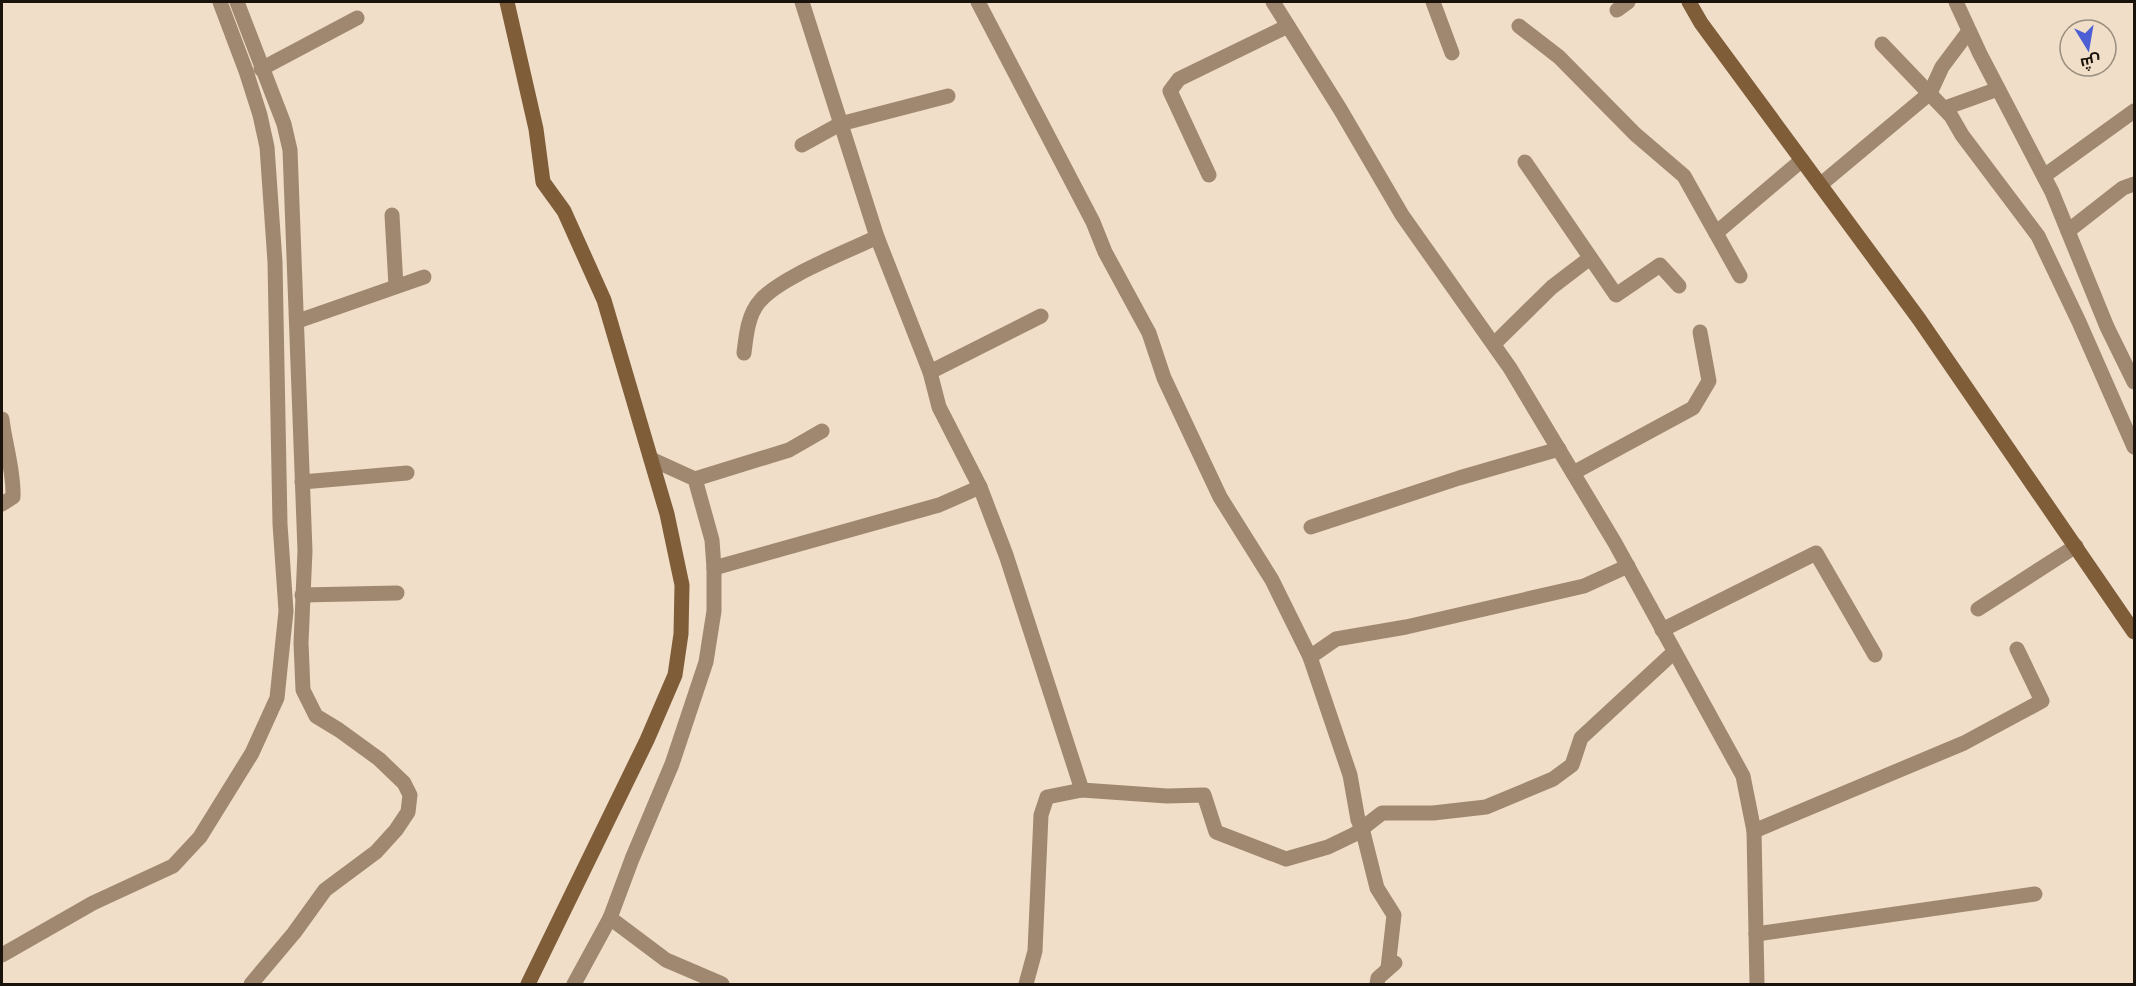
<svg xmlns="http://www.w3.org/2000/svg" width="2136" height="986" viewBox="0 0 2136 986" font-family="Inter,Cairo,sans-serif">
	<style>
		.lines { fill: none; stroke-linecap: round; stroke-linejoin: round }
		.street { stroke: #a08870; stroke-width: 15 }
		.secondary { stroke: #7f5d39; stroke-width: 15 }
	</style>
	<rect width="100%" height="100%" fill="#f0dec8"/>
	<g class="lines">
		<g class="street">
			<polyline points="237,2 284,124 290,150 305,551 301,643 303,690 316,716 339,730 379,759 404,783 410,795 408,812 396,830 376,852 325,890 294,933 251,984"/>
			<polyline points="802,2 877,237 930,372 939,407 980,487 1006,555 1082,790 1167,796 1204,795 1216,832 1286,859 1328,847 1355,834 1382,813 1433,813 1486,807 1553,779 1572,765 1581,738 1674,652"/>
			<polyline points="978,2 1093,222 1105,252 1149,333 1164,378 1220,497 1272,580 1310,657 1350,775 1358,820 1362,828 1377,888 1394,915 1388,968"/>
			<polyline points="1273,2 1340,109 1402,215 1510,368 1615,543 1743,776 1754,831 1757,984"/>
			<polyline points="1433,2 1452,53"/>
			<polyline points="1956,2 1980,54 2052,192 2107,327 2134,382"/>
			<polyline points="1617,10 1628,2"/>
			<polyline points="1519,26 1559,57 1635,134 1684,176 1740,276"/>
			<polyline points="1882,44 1951,116 1962,135 2038,236 2079,322 2134,447"/>
			<polyline points="261,69 357,18"/>
			<polyline points="1945,108 1998,89"/>
			<polyline points="802,145 840,124 948,96"/>
			<polyline points="1525,162 1616,295 1660,265 1679,286"/>
			<polyline points="1209,175 1170,91 1179,79 1288,26"/>
			<polyline points="2044,176 2134,111"/>
			<polyline points="1820,185 1930,93 1942,67 1969,31"/>
			<polyline points="392,215 396,286"/>
			<polyline points="2068,231 2123,188 2134,184"/>
			<polyline points="1716,233 1802,160"/>
			<polyline points="298,321 424,277"/>
			<polyline points="1494,344 1552,287 1590,258"/>
			<path d="M744,353c2,-17 4,-39 16,-52 20,-24 87,-49 117,-64"/>
			<polyline points="930,372 1041,316"/>
			<path d="M2,419c3,26 12,52 11,78l-11,7"/>
			<polyline points="1573,473 1693,408 1709,381 1700,332"/>
			<polyline points="695,479 789,450 822,431"/>
			<polyline points="302,482 407,473"/>
			<polyline points="1311,527 1459,478 1559,449"/>
			<polyline points="714,568 939,505 980,487"/>
			<polyline points="302,595 397,593"/>
			<polyline points="1978,609 2076,546"/>
			<polyline points="1662,630 1816,553 1875,655"/>
			<polyline points="1310,657 1336,639 1406,627 1584,586 1628,566"/>
			<polyline points="1754,831 1964,743 2042,701 2017,649"/>
			<polyline points="610,918 666,960 722,984"/>
			<polyline points="1756,934 2035,894"/>
			<polyline points="2,955 93,903 173,866 200,837 252,753 277,698 286,611 280,524 275,262 267,147 260,115 246,71 220,2"/>
			<polyline points="574,984 610,918 632,859 672,764 706,662 714,611 714,568 712,540 695,479 651,459"/>
			<polyline points="1026,984 1035,951 1041,815 1047,797 1082,790"/>
			<polyline points="1377,984 1378,978 1395,963"/>
		</g>
		<g class="secondary">
			<polyline points="507,2 536,129 543,182 564,211 604,300 667,514 682,585 681,634 675,675 647,740 528,984"/>
			<polyline points="1689,2 1701,23 1919,319 2134,632"/>
		</g>
	</g>
	<rect width="2136" height="986" fill="none" stroke="#19130b" stroke-width="6"/>
	<g transform="translate(2088 48) rotate(169)"><circle r="28" fill="#f0dec8" stroke="#9a8d7c" stroke-width="1.5"/>
	<path d="M0-4.5L10 22L0 15L-10 22Z" fill="#4d5fd4"/>
	<text y="-9" font-size="16" font-weight="bold" text-anchor="middle" fill="#19130b">ش</text>
	</g>
</svg>
